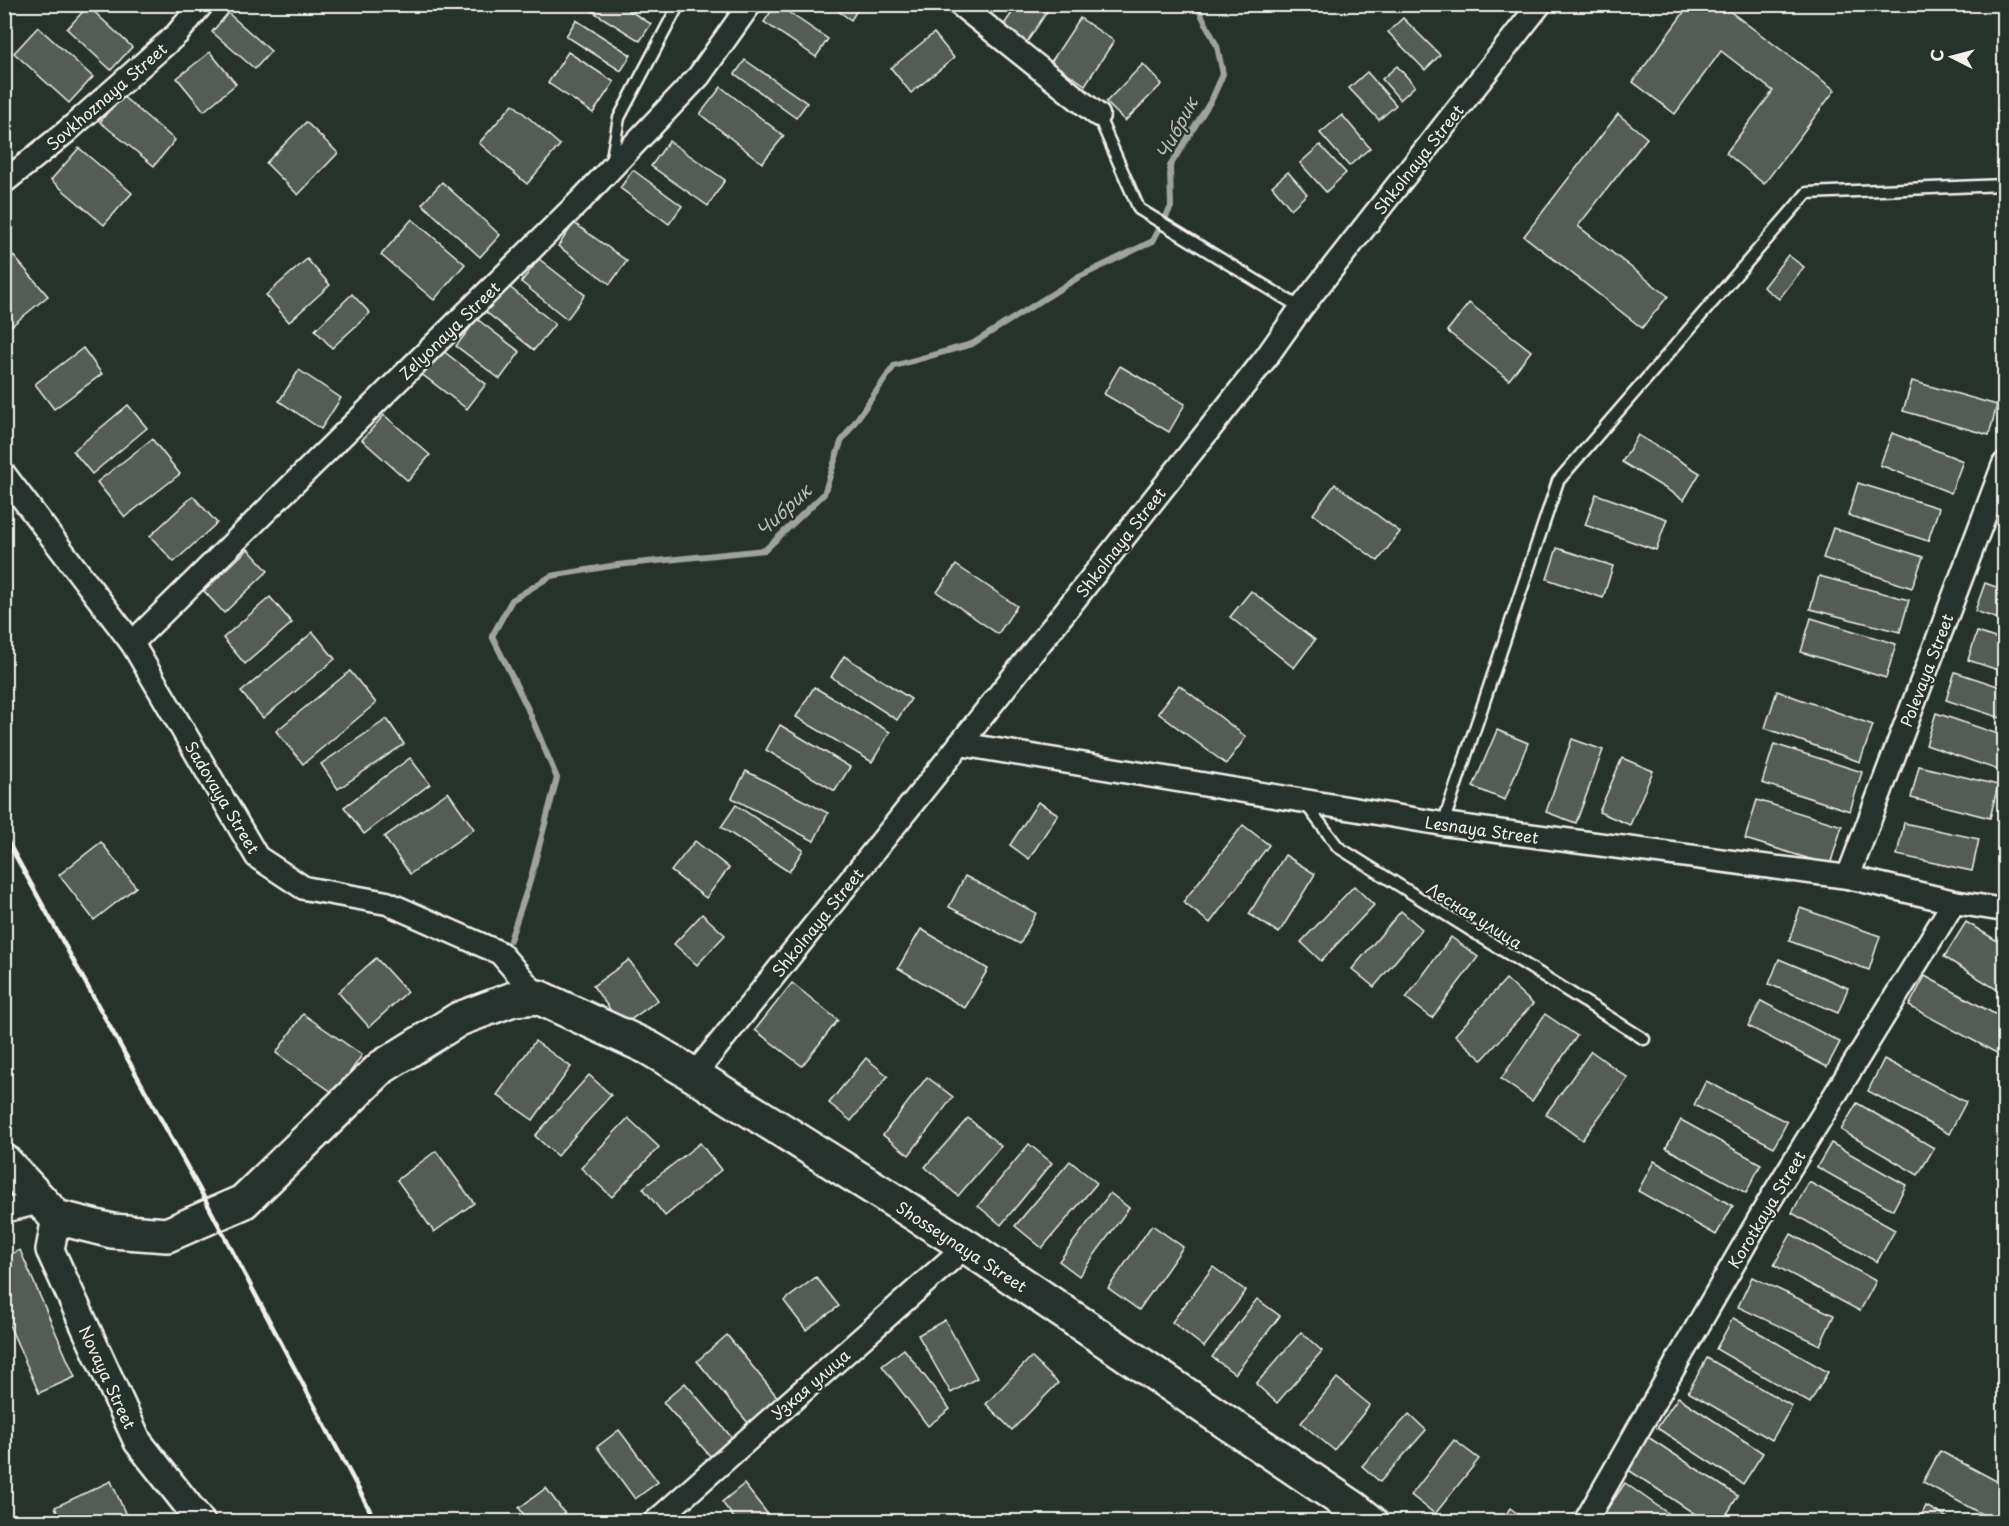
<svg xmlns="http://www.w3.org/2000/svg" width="2009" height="1526" viewBox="0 0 2009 1526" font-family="'Playpen Sans',sans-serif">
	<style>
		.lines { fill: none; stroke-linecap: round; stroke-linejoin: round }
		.stream { stroke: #9fa39b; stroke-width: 6 }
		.building { fill: #525c55; stroke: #f4f1e8; stroke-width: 1.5 }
		.service-casing { stroke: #f4f1e8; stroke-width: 15 }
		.minor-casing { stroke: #f4f1e8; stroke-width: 27 }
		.tertiary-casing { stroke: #f4f1e8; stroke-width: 32 }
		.primary-casing { stroke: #f4f1e8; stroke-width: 38 }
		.service { stroke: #26332d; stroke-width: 10 }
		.minor { stroke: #26332d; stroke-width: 22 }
		.tertiary { stroke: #26332d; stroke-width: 27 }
		.primary { stroke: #26332d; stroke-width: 33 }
		.rail { stroke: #f4f1e8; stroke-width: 4.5 }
		.labels { text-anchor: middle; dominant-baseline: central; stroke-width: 4.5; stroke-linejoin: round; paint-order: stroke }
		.street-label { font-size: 16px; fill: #f4f1e8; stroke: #26332d }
		.water-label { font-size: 18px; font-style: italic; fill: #bcbdb5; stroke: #26332d }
	</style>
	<rect width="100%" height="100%" fill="#26332d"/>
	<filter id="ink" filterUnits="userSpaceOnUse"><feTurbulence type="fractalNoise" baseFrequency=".0167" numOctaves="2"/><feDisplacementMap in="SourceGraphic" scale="12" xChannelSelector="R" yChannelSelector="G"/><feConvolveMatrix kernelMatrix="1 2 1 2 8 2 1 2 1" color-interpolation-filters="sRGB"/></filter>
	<g filter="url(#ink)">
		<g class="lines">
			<polyline class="stream" points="510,940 530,881 557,778 527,707 492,636 512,600 551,576 617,565 765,550 824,494 841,442 894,366 972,344 1079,277 1153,241 1171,207 1170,166 1212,99 1223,74 1217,46 1196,4"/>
		</g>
		<g class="building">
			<polygon points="619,4 651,24 640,41 582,5"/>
			<polygon points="776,4 828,39 816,57 764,22"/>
			<polygon points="828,4 861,4 851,20"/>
			<polygon points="1018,4 1052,4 1027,42 1003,26"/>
			<polygon points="1690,4 1720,4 1835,90 1764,184 1726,153 1773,91 1721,51 1675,114 1633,82"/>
			<polygon points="88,6 132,47 111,70 67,29"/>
			<polygon points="228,13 271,51 255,69 212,32"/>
			<polygon points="1080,18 1114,41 1085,85 1051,62"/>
			<polygon points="1403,18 1440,55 1425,70 1388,32"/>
			<polygon points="576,20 631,55 621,71 566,36"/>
			<polygon points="38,27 93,77 69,103 14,53"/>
			<polygon points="934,33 954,58 911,93 891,68"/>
			<polygon points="210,52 236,84 204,111 177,78"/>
			<polygon points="568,52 614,82 593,113 548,83"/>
			<polygon points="745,60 807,103 796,118 735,74"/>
			<polygon points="1143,64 1162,84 1125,121 1106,102"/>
			<polygon points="1397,66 1415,86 1400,100 1382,79"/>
			<polygon points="1367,72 1396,105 1379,120 1349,88"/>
			<polygon points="721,87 784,136 762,163 700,114"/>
			<polygon points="121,95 175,140 154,166 100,122"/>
			<polygon points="513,104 560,145 527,184 479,143"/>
			<polygon points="1618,114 1647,138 1578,226 1668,296 1642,328 1524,236"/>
			<polygon points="1342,115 1370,148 1349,166 1320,133"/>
			<polygon points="306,122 338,153 298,195 266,163"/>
			<polygon points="669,141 725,180 708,206 651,166"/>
			<polygon points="1320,145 1346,173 1326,192 1300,163"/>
			<polygon points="79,148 132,193 104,225 51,180"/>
			<polygon points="633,170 682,206 669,224 620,188"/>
			<polygon points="1288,172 1307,194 1291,209 1272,186"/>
			<polygon points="442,182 500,235 480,257 422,204"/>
			<polygon points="412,219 465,264 434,300 381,255"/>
			<polygon points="574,223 627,261 610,284 558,246"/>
			<polygon points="11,253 48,296 4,332 4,258"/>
			<polygon points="1788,255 1804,267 1779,299 1763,287"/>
			<polygon points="307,259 330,285 289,322 266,295"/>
			<polygon points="539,259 585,295 567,319 521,282"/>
			<polygon points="507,285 555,324 534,350 486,312"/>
			<polygon points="352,294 370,313 332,348 315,330"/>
			<polygon points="1469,303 1531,351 1509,380 1447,331"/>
			<polygon points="477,319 520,352 500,379 456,346"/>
			<polygon points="438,347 486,384 467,409 419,372"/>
			<polygon points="83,348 102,374 54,409 35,384"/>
			<polygon points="1120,366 1185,404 1169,432 1104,394"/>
			<polygon points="299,370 341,398 321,429 279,401"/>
			<polygon points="1912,381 1997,405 1989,435 1903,411"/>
			<polygon points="128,405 147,428 92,474 73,451"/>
			<polygon points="384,415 430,455 408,481 362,440"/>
			<polygon points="1892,433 1963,461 1951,493 1880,465"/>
			<polygon points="1638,435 1700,473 1684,500 1622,462"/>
			<polygon points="152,439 180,474 125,517 97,482"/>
			<polygon points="1858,483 1939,508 1928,541 1848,515"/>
			<polygon points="1335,484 1400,532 1378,561 1313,514"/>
			<polygon points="1596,494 1667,519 1656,550 1585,525"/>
			<polygon points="193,496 217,523 174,562 150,536"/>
			<polygon points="1833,528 1923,557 1912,588 1823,558"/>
			<polygon points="1557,548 1613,566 1603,598 1547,579"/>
			<polygon points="248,549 268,571 224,613 204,591"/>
			<polygon points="956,565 1017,606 998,634 937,592"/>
			<polygon points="1819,576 1909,600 1900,632 1810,609"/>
			<polygon points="1985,583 2004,590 2004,621 1975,611"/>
			<polygon points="1251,591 1315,640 1294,668 1230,617"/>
			<polygon points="270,597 292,623 245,664 223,638"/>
			<polygon points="1811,618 1896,644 1886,678 1801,652"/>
			<polygon points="313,632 335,659 263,718 241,692"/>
			<polygon points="1977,632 2004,641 2004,672 1968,660"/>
			<polygon points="844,656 911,699 897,720 831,677"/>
			<polygon points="350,671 376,703 303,764 276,731"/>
			<polygon points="1955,672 2004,688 2004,719 1946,700"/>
			<polygon points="1179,685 1246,737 1226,764 1158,713"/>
			<polygon points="814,687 890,732 872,762 796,717"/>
			<polygon points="1777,691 1873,725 1860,762 1765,728"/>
			<polygon points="1936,713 2004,736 2004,772 1926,745"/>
			<polygon points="387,719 404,744 338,789 321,764"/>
			<polygon points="780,725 850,767 835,791 766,750"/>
			<polygon points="1497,730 1528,743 1505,800 1473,787"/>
			<polygon points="1572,739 1603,750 1576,823 1546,812"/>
			<polygon points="1774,744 1862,772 1850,811 1762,783"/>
			<polygon points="410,758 430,784 364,834 344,807"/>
			<polygon points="1622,758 1653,771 1630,825 1599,812"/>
			<polygon points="1919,766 1998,785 1990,818 1911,798"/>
			<polygon points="746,771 828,813 814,841 732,798"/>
			<polygon points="448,792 474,829 410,874 384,837"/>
			<polygon points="1757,800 1842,826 1830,865 1745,839"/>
			<polygon points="1038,802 1058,814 1029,859 1010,845"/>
			<polygon points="736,805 803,850 789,872 721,827"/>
			<polygon points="1904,823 1979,839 1972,871 1897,855"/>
			<polygon points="1243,825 1269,845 1210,923 1183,902"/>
			<polygon points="695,841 729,868 706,898 671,871"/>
			<polygon points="101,842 136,887 94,920 59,875"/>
			<polygon points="1285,855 1315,874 1279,933 1249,914"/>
			<polygon points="965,876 1036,913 1020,944 949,907"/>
			<polygon points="1354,886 1374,905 1321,961 1301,942"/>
			<polygon points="1800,908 1880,936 1869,970 1789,941"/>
			<polygon points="1401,911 1422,929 1374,987 1352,969"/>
			<polygon points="702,914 725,935 697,965 674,944"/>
			<polygon points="1966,922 2004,945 2004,994 1944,957"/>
			<polygon points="921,929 988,969 965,1008 898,968"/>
			<polygon points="1451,937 1478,957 1432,1018 1406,998"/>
			<polygon points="376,958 407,992 369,1027 338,992"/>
			<polygon points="1779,959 1848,988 1838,1013 1769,984"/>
			<polygon points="629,960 658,1000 622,1026 593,986"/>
			<polygon points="1925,976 2004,1019 2004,1057 1909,1006"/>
			<polygon points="1506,979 1533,1004 1482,1060 1455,1035"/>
			<polygon points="792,983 838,1020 802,1066 755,1030"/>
			<polygon points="1761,1001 1840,1042 1827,1067 1748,1026"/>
			<polygon points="303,1014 362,1055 335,1094 276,1053"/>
			<polygon points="1545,1014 1577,1036 1532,1101 1501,1079"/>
			<polygon points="535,1041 571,1067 533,1120 497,1095"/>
			<polygon points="1591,1051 1628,1078 1582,1140 1546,1114"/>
			<polygon points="866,1058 888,1076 851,1121 829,1103"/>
			<polygon points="1884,1059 1966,1102 1949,1134 1868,1091"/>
			<polygon points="589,1075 611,1095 557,1156 535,1136"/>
			<polygon points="927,1077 953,1097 909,1155 883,1135"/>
			<polygon points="1706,1081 1787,1122 1774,1147 1694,1105"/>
			<polygon points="1857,1103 1934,1148 1918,1175 1841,1130"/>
			<polygon points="628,1118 659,1147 612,1197 581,1168"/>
			<polygon points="968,1118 1001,1146 958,1196 925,1167"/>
			<polygon points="1681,1120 1761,1164 1746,1193 1666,1148"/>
			<polygon points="700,1143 721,1170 665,1216 643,1188"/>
			<polygon points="1831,1143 1906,1185 1893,1210 1817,1167"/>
			<polygon points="1029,1144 1052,1163 1001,1225 978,1206"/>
			<polygon points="436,1151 474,1203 434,1232 397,1180"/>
			<polygon points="1070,1161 1097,1183 1042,1248 1015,1226"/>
			<polygon points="1654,1161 1733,1206 1716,1235 1638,1191"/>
			<polygon points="1809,1182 1895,1230 1877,1262 1792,1213"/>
			<polygon points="1110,1193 1129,1208 1079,1276 1059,1261"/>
			<polygon points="1152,1225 1183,1247 1139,1310 1108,1288"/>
			<polygon points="1791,1234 1876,1281 1860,1311 1774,1265"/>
			<polygon points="20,1250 75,1377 39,1393 4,1313 4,1257"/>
			<polygon points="1213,1267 1246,1291 1204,1347 1172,1322"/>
			<polygon points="816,1277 839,1306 806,1330 784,1301"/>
			<polygon points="1752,1277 1834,1315 1820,1345 1738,1307"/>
			<polygon points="1257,1299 1280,1316 1235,1374 1212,1357"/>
			<polygon points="1733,1318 1828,1372 1810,1403 1716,1349"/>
			<polygon points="945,1320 977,1378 951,1393 918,1335"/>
			<polygon points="1301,1332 1322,1351 1277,1403 1256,1384"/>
			<polygon points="727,1335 783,1404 753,1429 697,1361"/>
			<polygon points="904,1349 950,1409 928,1426 882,1366"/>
			<polygon points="1031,1357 1058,1383 1012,1430 986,1404"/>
			<polygon points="1707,1358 1792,1406 1772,1440 1688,1392"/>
			<polygon points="1337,1378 1370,1405 1334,1450 1301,1423"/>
			<polygon points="685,1383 739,1446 717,1464 663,1402"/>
			<polygon points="1678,1397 1763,1453 1743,1484 1657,1428"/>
			<polygon points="1409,1414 1426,1430 1380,1482 1362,1466"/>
			<polygon points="619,1430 658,1482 635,1499 597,1447"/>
			<polygon points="1648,1437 1738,1496 1722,1522 1707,1522 1627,1469"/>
			<polygon points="1454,1440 1479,1459 1435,1514 1411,1495"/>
			<polygon points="1940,1451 2004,1485 2004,1522 1996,1522 1923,1482"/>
			<polygon points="111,1481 129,1522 62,1522 55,1507"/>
			<polygon points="1625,1483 1680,1522 1607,1522 1601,1518"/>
			<polygon points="744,1484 774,1522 737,1522 722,1502"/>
			<polygon points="546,1488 571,1522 529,1522 519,1508"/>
			<polygon points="1926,1506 1955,1522 1918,1522"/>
			<polygon points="1510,1508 1529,1522 1501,1522"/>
		</g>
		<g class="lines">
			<defs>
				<g id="service">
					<polyline points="1098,115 1139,209 1301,308"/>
					<polyline points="611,163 619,118 679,4"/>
					<polyline points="1305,803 1338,847 1644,1039"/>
					<polyline points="1443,824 1558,481 1807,193 2004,185"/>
				</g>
				<g id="minor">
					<polyline points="959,4 1098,115"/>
					<polyline points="4,182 66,132 177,34 202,4"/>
					<polyline points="4,474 132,643 257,857 304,888 387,903 500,953 538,997"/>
					<polyline points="132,643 582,199 699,76 750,4"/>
					<polyline points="960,744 1443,824 1848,877 1954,902 2004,910"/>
					<polyline points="1848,877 2004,464"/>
					<polyline points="694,1075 960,744 1265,359 1301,308 1540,4"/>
					<polyline points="4,1211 40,1202"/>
					<polyline points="655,1522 966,1246"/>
					<polyline points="1585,1522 1769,1202 1954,902"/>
				</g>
				<polyline id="tertiary" points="56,1217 50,1250 138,1442 201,1522"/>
				<polyline id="primary" points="4,1161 56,1217 112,1231 167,1235 243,1202 382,1067 459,1019 513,999 538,997 649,1048 694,1075 966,1246 1355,1509 1371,1522"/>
			</defs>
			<use href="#service" class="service-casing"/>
			<use href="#minor" class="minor-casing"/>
			<use href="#tertiary" class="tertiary-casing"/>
			<use href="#primary" class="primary-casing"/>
			<use href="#service" class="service"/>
			<use href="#minor" class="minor"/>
			<use href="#tertiary" class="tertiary"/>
			<use href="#primary" class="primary"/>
			<polyline class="rail" points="4,835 200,1190 376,1522"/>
		</g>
	</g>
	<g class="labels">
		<g class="street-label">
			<text transform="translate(106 96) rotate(-41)">Sovkhoznaya Street</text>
			<text transform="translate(1418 159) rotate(-52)">Shkolnaya Street</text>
			<text transform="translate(449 330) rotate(-44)">Zelyonaya Street</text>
			<text transform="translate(1120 542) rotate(-52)">Shkolnaya Street</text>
			<text transform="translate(1926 670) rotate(-69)">Polevaya Street</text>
			<text transform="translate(223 797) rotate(59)">Sadovaya Street</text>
			<text transform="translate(1482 829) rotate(8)">Lesnaya Street</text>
			<text transform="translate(1475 915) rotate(32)">Лесная улица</text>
			<text transform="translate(817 922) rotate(-51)">Shkolnaya Street</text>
			<text transform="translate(1766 1209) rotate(-59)">Korotkaya Street</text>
			<text transform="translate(962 1246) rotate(33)">Shosseynaya Street</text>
			<text transform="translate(108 1377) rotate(65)">Novaya Street</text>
			<text transform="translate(810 1384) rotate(-41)">Узкая улица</text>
		</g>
		<g class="water-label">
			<text transform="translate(1176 128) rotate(-62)">Чибрик</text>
			<text transform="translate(783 510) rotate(-43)">Чибрик</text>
		</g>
	</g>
	<rect width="2009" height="1526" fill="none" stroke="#26332d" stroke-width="24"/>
	<rect x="12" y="12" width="1985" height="1502" fill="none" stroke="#f4f1e8" stroke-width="2" filter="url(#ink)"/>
	<g transform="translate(1952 57) rotate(276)" stroke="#26332d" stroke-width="4.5" paint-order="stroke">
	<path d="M0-4.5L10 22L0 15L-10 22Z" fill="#f4f1e8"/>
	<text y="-9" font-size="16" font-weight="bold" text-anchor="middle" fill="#f4f1e8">С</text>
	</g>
</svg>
